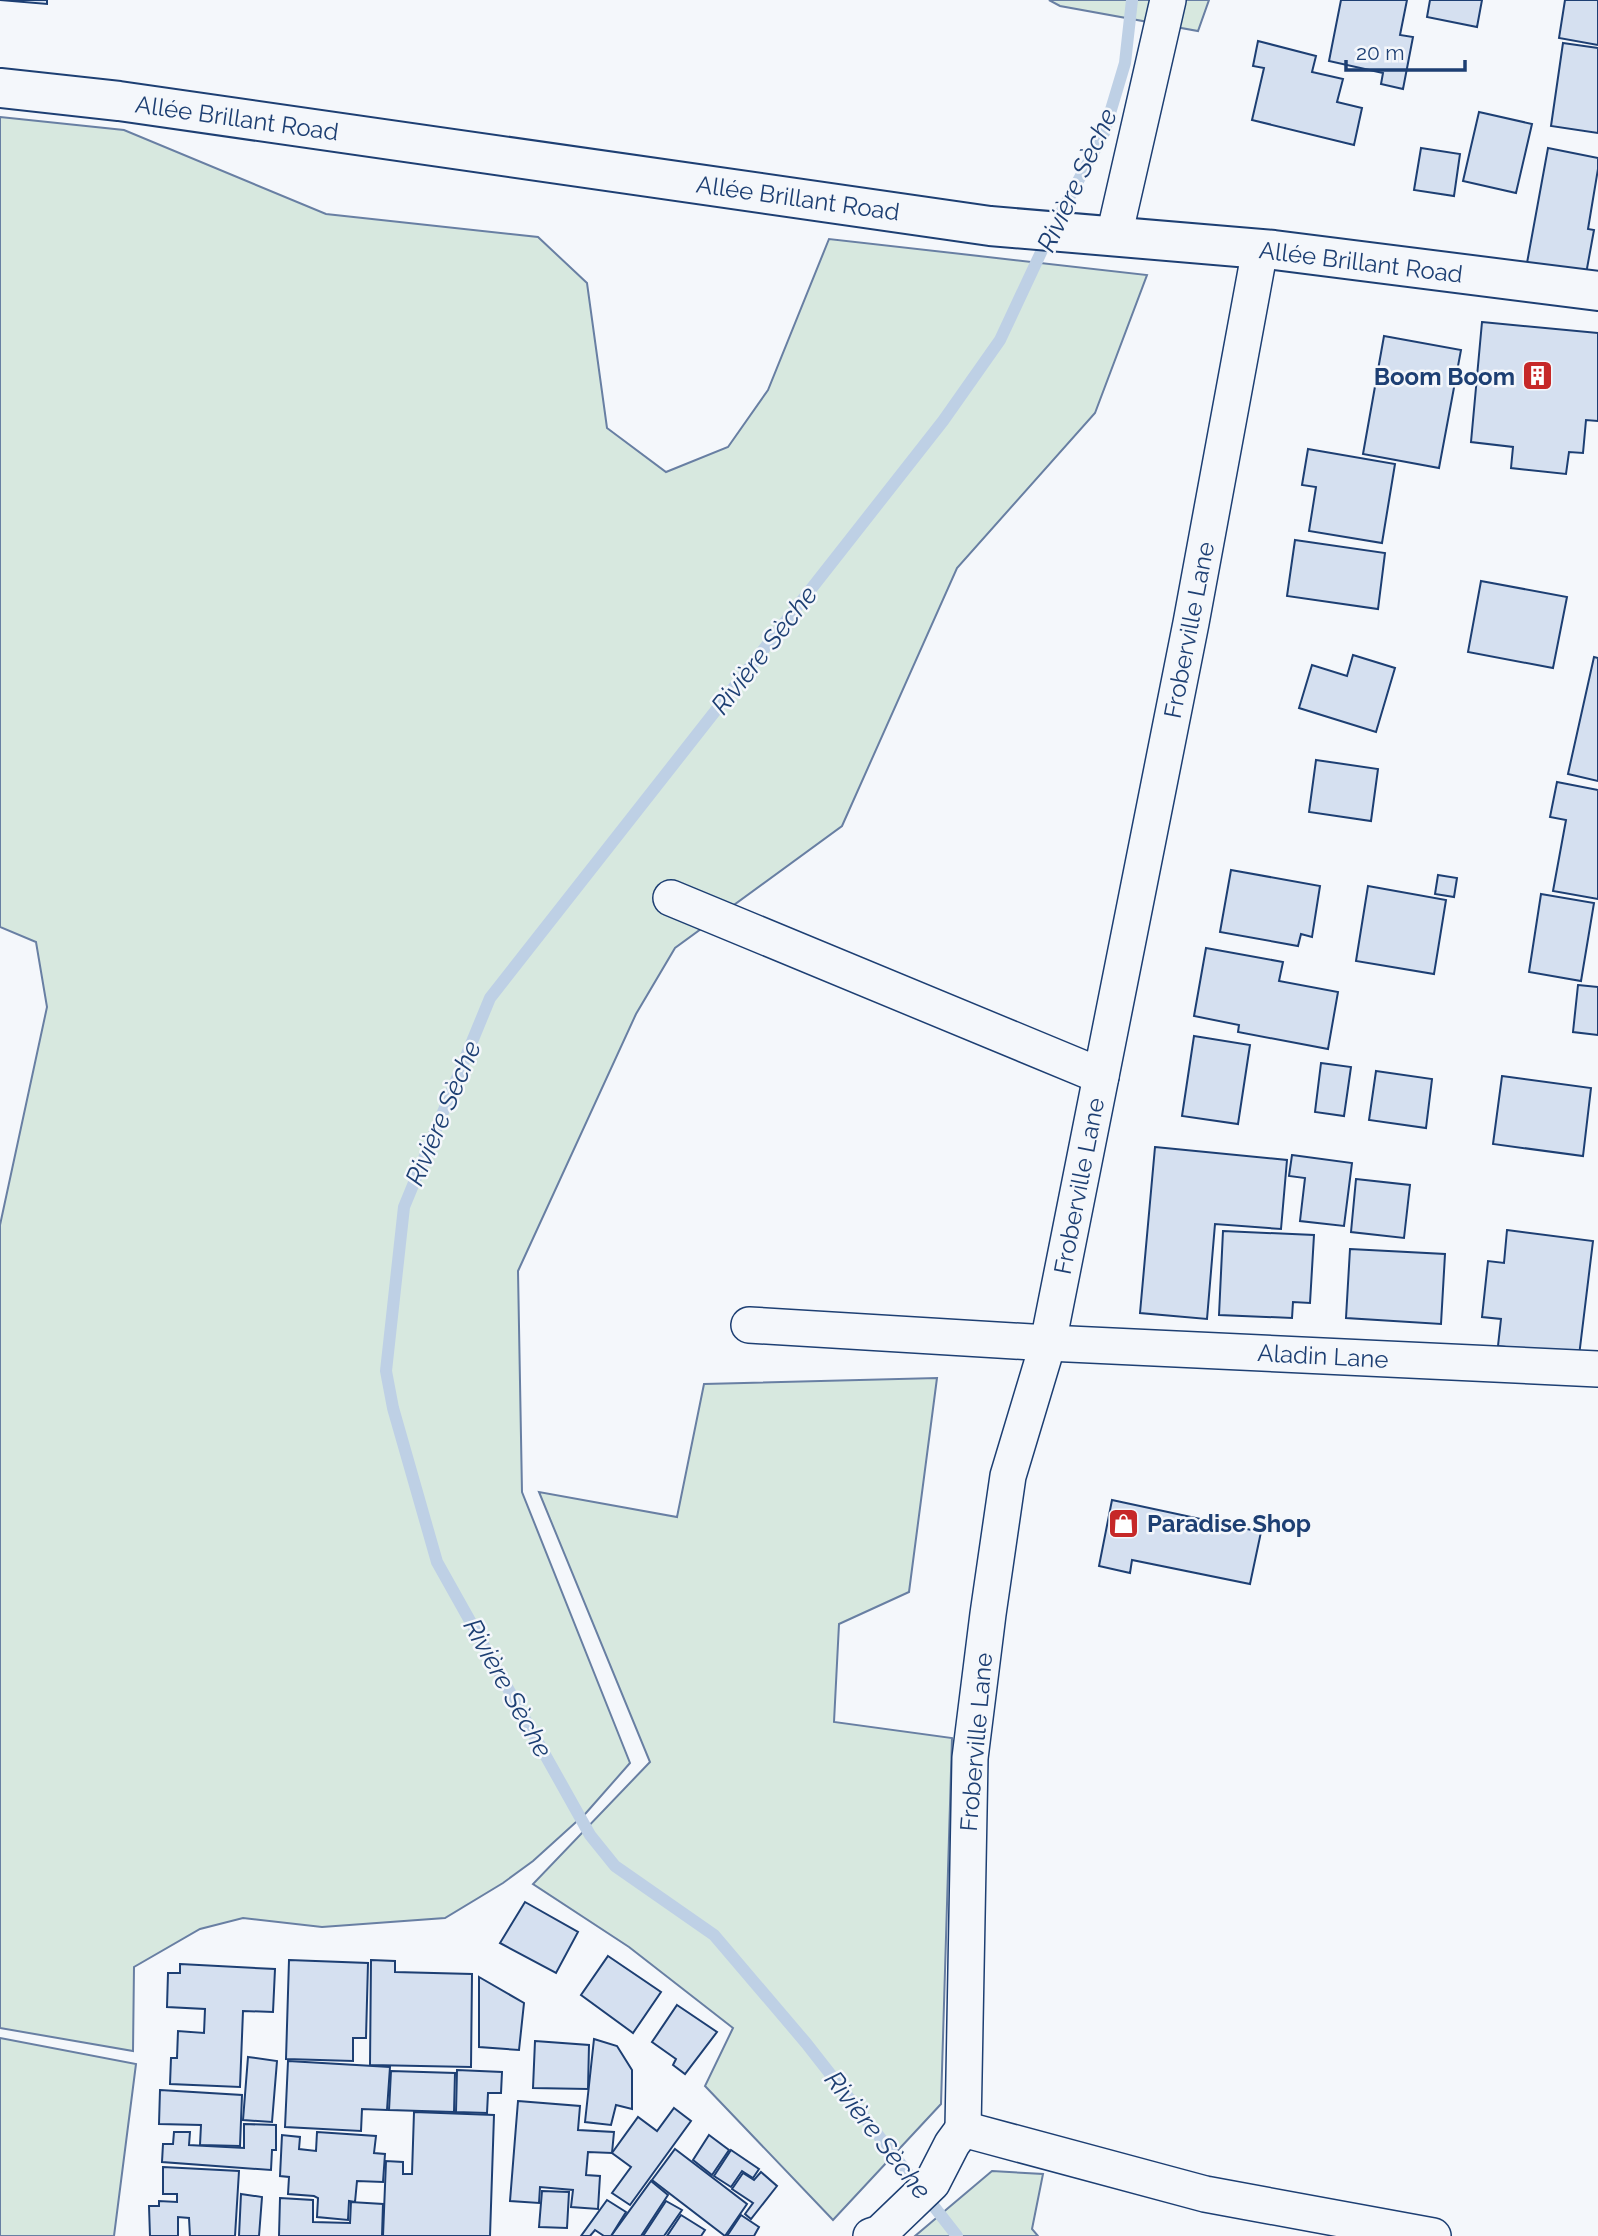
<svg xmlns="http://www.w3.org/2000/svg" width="1598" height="2236" viewBox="0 0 1598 2236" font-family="Raleway,sans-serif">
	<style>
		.green { fill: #d7e8df; stroke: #687fa3; stroke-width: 2 }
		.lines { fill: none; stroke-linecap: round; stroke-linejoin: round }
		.stream { stroke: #bed0e5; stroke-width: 12 }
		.building { fill: #d5e0f0; stroke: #1d3f73; stroke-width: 2 }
		.minor-casing { stroke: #1d3f73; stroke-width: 38 }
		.secondary-casing { stroke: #1d3f73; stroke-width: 42 }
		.minor { stroke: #f4f7fb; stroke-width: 35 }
		.secondary { stroke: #f4f7fb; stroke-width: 38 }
		.labels { text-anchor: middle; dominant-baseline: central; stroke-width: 5; stroke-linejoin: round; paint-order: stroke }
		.street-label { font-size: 24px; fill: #1d3f73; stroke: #f4f7fb }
		.poi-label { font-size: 24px; font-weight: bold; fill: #1d3f73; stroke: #f4f7fb; text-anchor: end }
		.water-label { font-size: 26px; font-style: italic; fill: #1d3f73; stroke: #f4f7fb }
	</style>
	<rect width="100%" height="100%" fill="#f4f7fb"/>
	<g class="green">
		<polygon points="1049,0 1209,0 1198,31 1060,6"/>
		<polygon points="0,117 124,130 326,214 538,237 587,283 607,428 666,472 728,447 768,390 829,239 1147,275 1095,413 957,568 842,826 675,948 636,1014 518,1271 522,1492 630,1763 586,1813 533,1861 503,1883 445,1918 322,1927 243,1918 200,1929 134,1967 133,2051 0,2028 0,1225 47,1007 36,942 0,927"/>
		<polygon points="937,1378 909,1592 839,1624 834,1722 952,1738 941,2104 833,2220 705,2086 733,2028 629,1947 533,1884 650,1762 539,1492 677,1517 704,1384"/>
		<polygon points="0,2038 136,2064 114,2236 0,2236"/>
		<polygon points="992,2171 1043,2174 1032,2229 1038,2236 915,2236"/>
	</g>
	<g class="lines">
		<polyline class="stream" points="957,2236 806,2043 714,1935 615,1866 590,1835 437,1562 393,1408 386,1371 404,1207 490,998 943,421 1000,340 1051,231 1104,133 1125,63 1132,0"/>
	</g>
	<g class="building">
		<polygon points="0,0 47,0 47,4"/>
		<polygon points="1341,0 1407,0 1400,35 1413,37 1403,89 1381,84 1383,73 1329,61"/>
		<polygon points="1430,0 1482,0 1477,27 1427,17"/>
		<polygon points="1565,0 1598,0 1598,45 1559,38"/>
		<polygon points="1258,41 1316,56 1312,72 1343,79 1337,102 1362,108 1354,145 1252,120 1264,68 1253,66"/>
		<polygon points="1563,43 1598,48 1598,133 1551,126"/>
		<polygon points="1479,112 1532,124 1516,193 1463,181"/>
		<polygon points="1421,148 1460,154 1454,196 1414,190"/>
		<polygon points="1548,148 1598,158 1598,169 1588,229 1594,230 1586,274 1527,263"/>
		<polygon points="1482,322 1598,333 1598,421 1586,420 1583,453 1569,452 1566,474 1511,468 1513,447 1471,442"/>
		<polygon points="1384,336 1461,350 1439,468 1363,454"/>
		<polygon points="1308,449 1395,464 1382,543 1309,531 1316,487 1302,485"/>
		<polygon points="1295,540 1385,553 1378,609 1287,596"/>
		<polygon points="1481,581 1567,597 1553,668 1468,652"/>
		<polygon points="1353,655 1395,668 1376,732 1299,708 1312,665 1347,676"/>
		<polygon points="1594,657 1598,658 1598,781 1568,774"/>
		<polygon points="1316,760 1378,769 1371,821 1309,812"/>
		<polygon points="1557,782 1598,790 1598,899 1553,891 1566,820 1550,817"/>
		<polygon points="1231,870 1320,886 1312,937 1301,934 1298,946 1220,932"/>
		<polygon points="1438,875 1457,878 1454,897 1435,894"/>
		<polygon points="1368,886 1446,900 1434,974 1356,961"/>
		<polygon points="1541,894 1594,903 1581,981 1529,972"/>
		<polygon points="1206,948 1283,962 1279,981 1338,992 1328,1049 1238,1032 1239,1025 1194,1016"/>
		<polygon points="1578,985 1598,987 1598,1035 1573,1032"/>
		<polygon points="1194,1036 1250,1045 1238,1124 1182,1116"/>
		<polygon points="1321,1063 1351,1067 1344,1116 1315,1112"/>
		<polygon points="1376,1071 1432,1079 1426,1128 1369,1120"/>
		<polygon points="1502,1076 1591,1088 1583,1156 1493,1144"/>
		<polygon points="1155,1147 1287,1160 1281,1229 1215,1224 1207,1319 1140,1313"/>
		<polygon points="1292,1155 1352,1163 1344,1226 1300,1221 1305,1178 1289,1176"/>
		<polygon points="1356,1179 1410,1185 1404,1238 1351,1232"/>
		<polygon points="1507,1230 1593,1241 1579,1356 1498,1346 1501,1319 1482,1317 1488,1261 1504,1263"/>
		<polygon points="1223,1231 1314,1235 1310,1303 1293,1302 1292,1318 1219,1315"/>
		<polygon points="1350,1249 1445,1254 1441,1324 1346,1318"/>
		<polygon points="1112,1500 1261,1532 1250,1584 1132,1560 1130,1573 1099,1566"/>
		<polygon points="525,1902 578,1932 556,1973 500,1943"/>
		<polygon points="608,1956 661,1992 633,2033 581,1995"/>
		<polygon points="289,1960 368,1963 366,2038 353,2038 353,2061 286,2059"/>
		<polygon points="371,1960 395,1961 395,1972 472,1974 471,2067 370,2065"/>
		<polygon points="180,1964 275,1969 273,2012 243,2011 240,2087 170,2084 171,2058 177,2058 178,2031 204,2033 205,2009 167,2007 168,1973 180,1973"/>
		<polygon points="479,1977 524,2003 519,2050 479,2047"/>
		<polygon points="677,2005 717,2032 685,2074 673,2065 676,2059 652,2042"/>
		<polygon points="594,2039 617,2046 632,2070 632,2109 616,2105 611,2125 585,2122"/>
		<polygon points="535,2041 589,2045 588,2089 533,2088"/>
		<polygon points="248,2057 277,2061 272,2122 243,2120"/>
		<polygon points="288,2061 390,2067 387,2110 362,2109 361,2131 285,2127"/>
		<polygon points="457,2070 502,2072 501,2093 488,2093 487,2113 456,2112"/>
		<polygon points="391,2071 455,2073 454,2112 389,2110"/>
		<polygon points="160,2090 242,2095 240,2146 200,2145 201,2125 159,2124"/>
		<polygon points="518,2101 580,2106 578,2130 614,2132 612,2153 588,2152 586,2175 600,2176 598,2209 571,2207 573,2190 540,2187 539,2203 510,2201"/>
		<polygon points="674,2108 691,2121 630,2205 612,2193 631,2167 612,2153 638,2117 657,2131"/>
		<polygon points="414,2112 494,2115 490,2236 383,2236 386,2161 403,2162 403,2174 412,2174"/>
		<polygon points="244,2124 276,2125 276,2150 272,2150 271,2170 162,2162 163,2144 173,2144 174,2132 190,2132 189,2145 244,2148"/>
		<polygon points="317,2132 376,2136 374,2153 385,2154 383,2182 357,2181 355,2202 349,2201 348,2220 317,2217 318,2198 314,2196 288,2194 289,2177 280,2176 282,2135 300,2137 299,2149 316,2151"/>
		<polygon points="709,2135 729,2150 712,2175 693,2160"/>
		<polygon points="675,2149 747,2204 725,2236 652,2180"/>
		<polygon points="731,2150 759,2169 753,2178 742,2171 731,2187 714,2176"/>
		<polygon points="163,2167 239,2171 235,2236 190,2236 189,2218 178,2217 178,2236 150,2236 149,2206 159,2206 159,2201 177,2202 177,2194 163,2194"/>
		<polygon points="761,2172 777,2186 751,2219 745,2214 753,2203 732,2189 743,2173 754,2180"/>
		<polygon points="651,2181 668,2195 641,2236 611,2236"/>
		<polygon points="542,2191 569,2192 567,2228 539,2227"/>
		<polygon points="241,2194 262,2197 259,2236 239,2236"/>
		<polygon points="280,2198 313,2200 313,2222 350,2223 351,2202 383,2204 382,2236 279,2236"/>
		<polygon points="607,2200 626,2212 611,2236 604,2236 595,2230 590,2236 581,2236"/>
		<polygon points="666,2201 682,2210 664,2236 643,2236"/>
		<polygon points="681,2215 705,2230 701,2236 667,2236"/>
		<polygon points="741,2215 759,2227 754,2236 727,2236"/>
	</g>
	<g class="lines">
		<defs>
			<g id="minor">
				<polyline points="1114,236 1168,0"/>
				<polyline points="671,898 1101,1076"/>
				<polyline points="749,1325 1048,1343 1598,1369"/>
				<polyline points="963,2129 970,1758 988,1614 1008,1476 1048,1343 1191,623 1260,249"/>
				<polyline points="963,2129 1205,2194 1433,2236"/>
				<polyline points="871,2236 880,2233 932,2183 952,2144 963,2129"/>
			</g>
			<polyline id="secondary" points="0,88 119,101 990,226 1274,250 1598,291"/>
		</defs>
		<use href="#minor" class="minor-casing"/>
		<use href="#secondary" class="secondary-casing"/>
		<use href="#minor" class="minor"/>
		<use href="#secondary" class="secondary"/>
	</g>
	<defs>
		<symbol id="building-square" viewBox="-11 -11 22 22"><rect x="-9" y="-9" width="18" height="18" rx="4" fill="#c62828" stroke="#f4f7fb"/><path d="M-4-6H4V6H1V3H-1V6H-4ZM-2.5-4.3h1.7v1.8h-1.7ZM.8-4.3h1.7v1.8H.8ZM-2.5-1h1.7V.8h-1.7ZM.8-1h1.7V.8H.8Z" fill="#fff"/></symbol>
		<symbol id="shop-square" viewBox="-11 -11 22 22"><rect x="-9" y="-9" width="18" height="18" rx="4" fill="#c62828" stroke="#f4f7fb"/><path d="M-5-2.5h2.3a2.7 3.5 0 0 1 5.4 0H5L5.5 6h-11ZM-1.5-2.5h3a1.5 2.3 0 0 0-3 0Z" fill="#fff"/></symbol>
	</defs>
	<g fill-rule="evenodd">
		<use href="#building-square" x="1520" y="358" width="35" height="35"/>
		<use href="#shop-square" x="1106" y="1506" width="35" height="35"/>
	</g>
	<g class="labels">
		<g class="street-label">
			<text transform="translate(237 118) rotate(8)">Allée Brillant Road</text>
			<text transform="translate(798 198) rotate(8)">Allée Brillant Road</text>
			<text transform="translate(1361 262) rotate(7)">Allée Brillant Road</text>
			<text transform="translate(1189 630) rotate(-79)">Froberville Lane</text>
			<text transform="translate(1079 1186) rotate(-79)">Froberville Lane</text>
			<text transform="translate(1323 1356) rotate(3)">Aladin Lane</text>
			<text transform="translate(976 1742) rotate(-85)">Froberville Lane</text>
		</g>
		<g class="poi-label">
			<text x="1515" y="376">Boom Boom</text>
			<text x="1147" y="1523" text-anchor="start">Paradise Shop</text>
		</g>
		<g class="water-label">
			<text transform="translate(1077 180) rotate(-65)">Rivière Sèche</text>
			<text transform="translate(764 650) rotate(-52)">Rivière Sèche</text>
			<text transform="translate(443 1113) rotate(-67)">Rivière Sèche</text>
			<text transform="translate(508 1688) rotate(61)">Rivière Sèche</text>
			<text transform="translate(878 2135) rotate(52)">Rivière Sèche</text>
		</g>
	</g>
	<path d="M1346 60v10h119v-10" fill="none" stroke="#1d3f73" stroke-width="3.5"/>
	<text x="1356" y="60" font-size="21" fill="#1d3f73" stroke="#f4f7fb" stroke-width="5" paint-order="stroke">20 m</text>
</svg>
